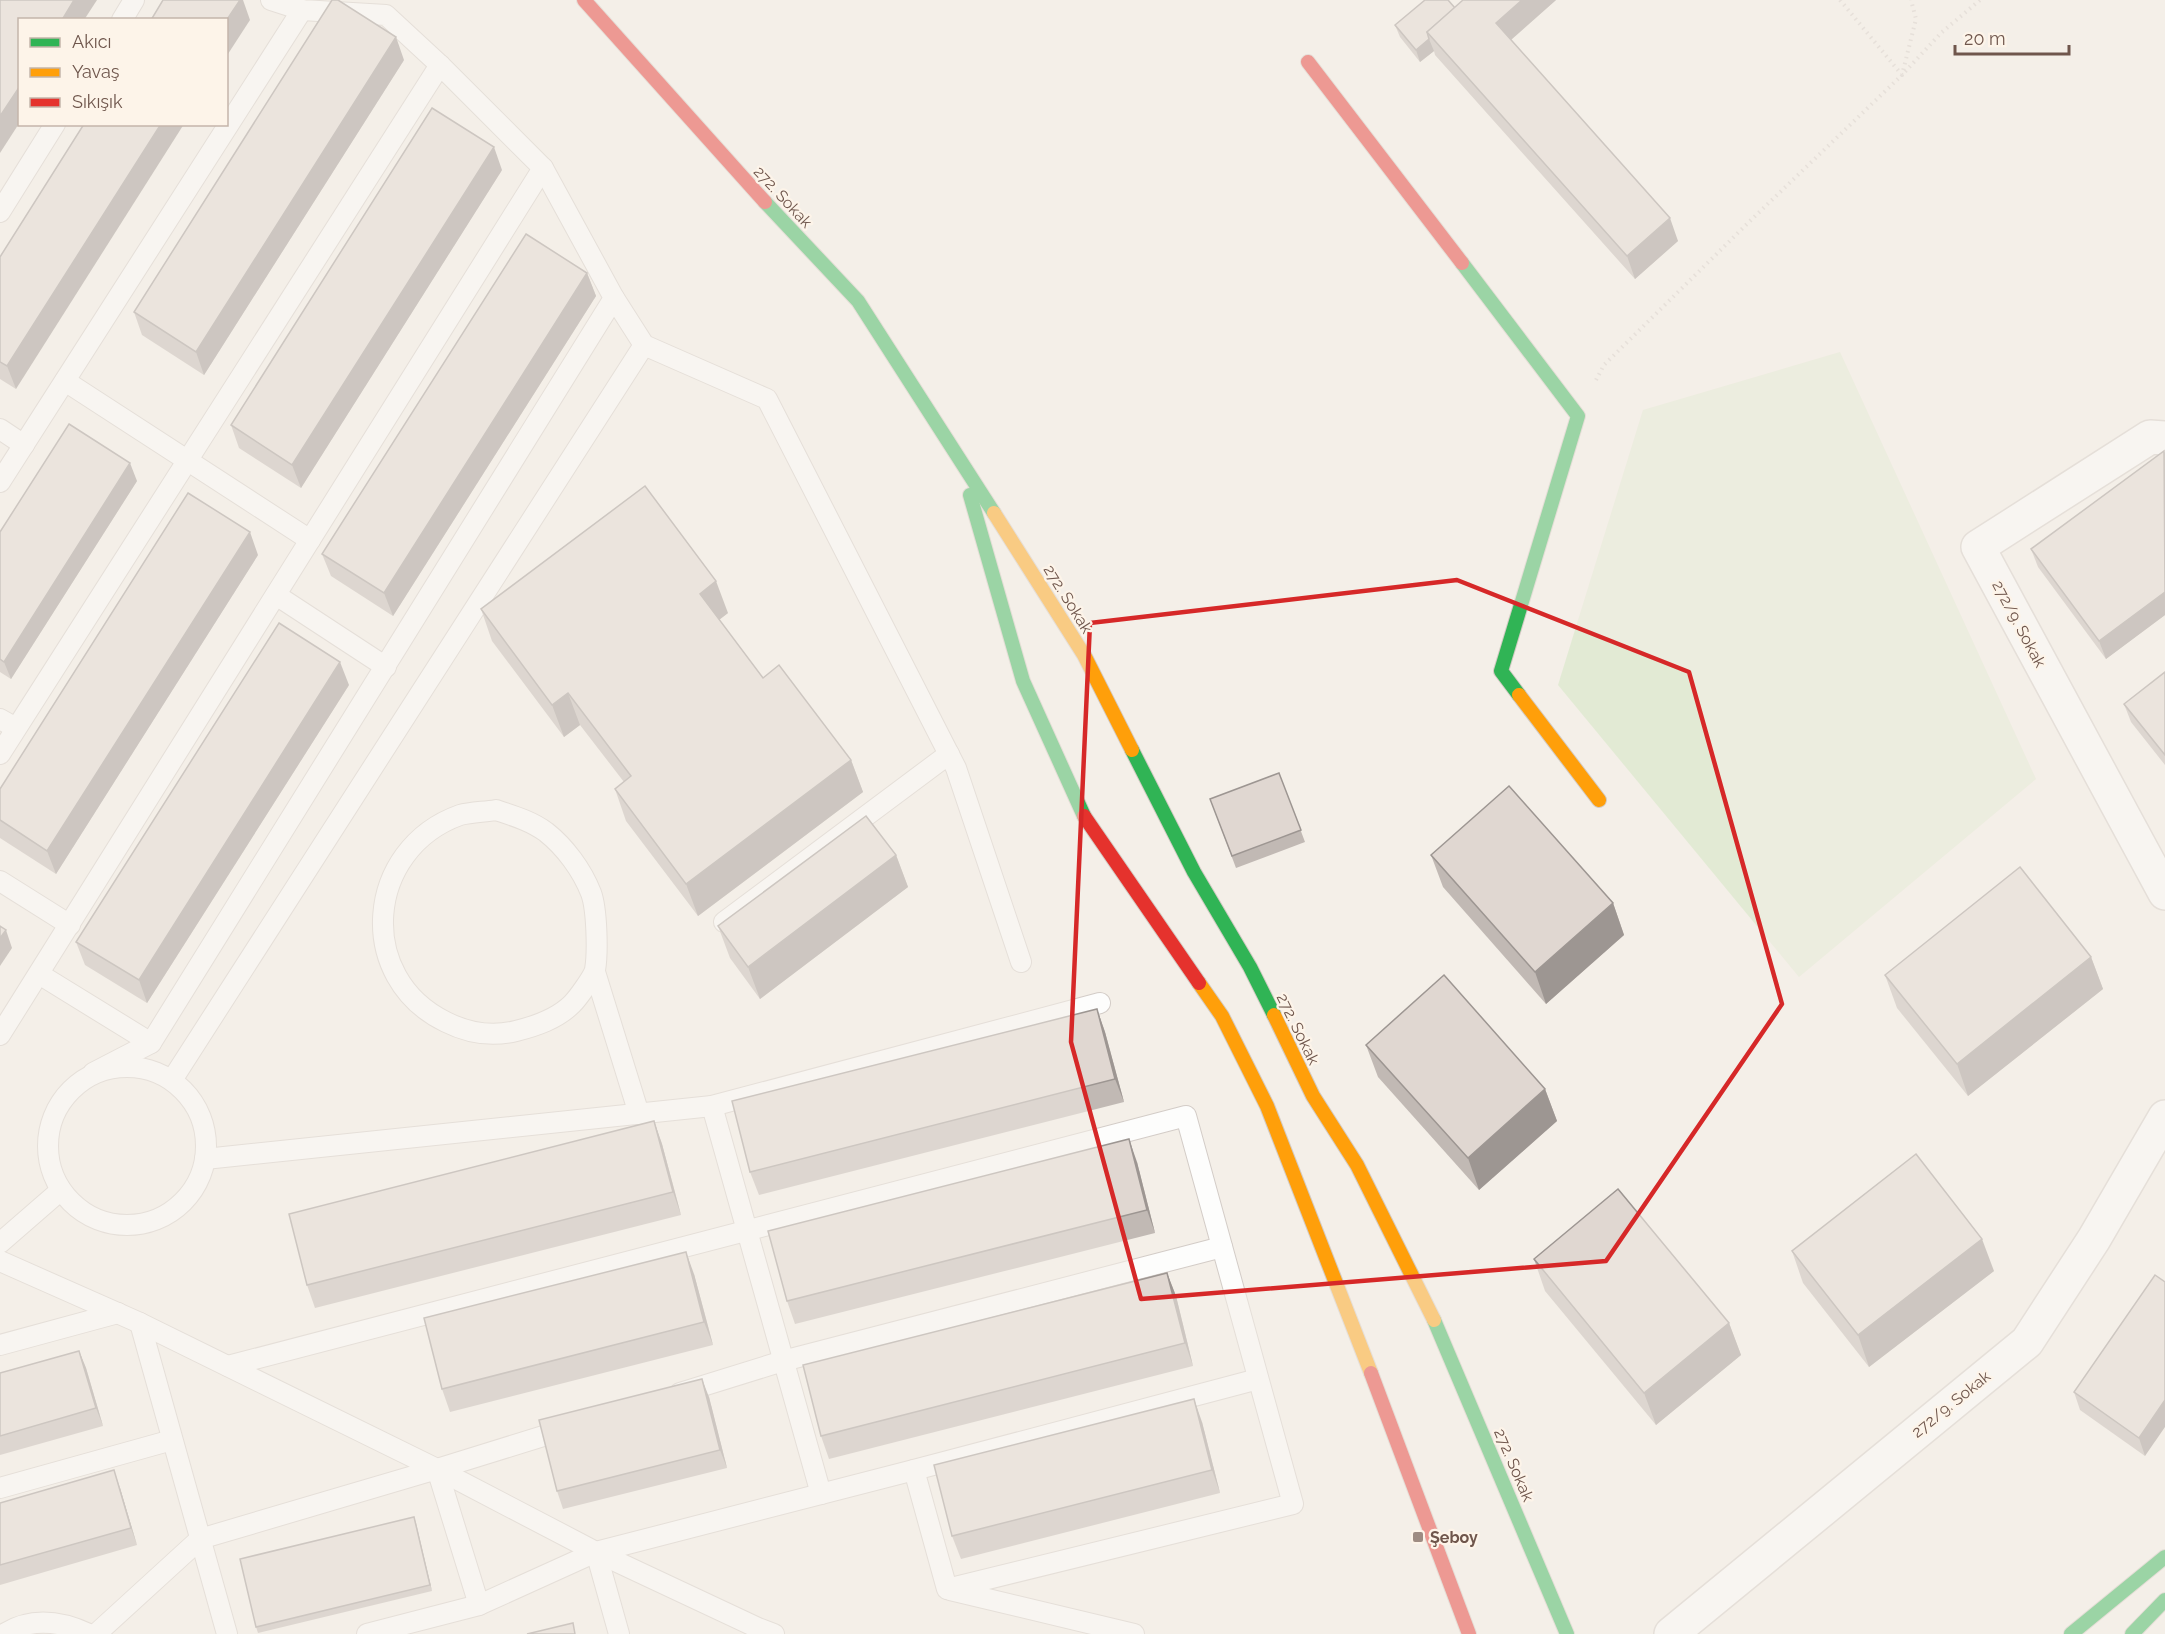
<svg xmlns="http://www.w3.org/2000/svg" width="2165" height="1634" viewBox="0 0 2165 1634" font-family="Raleway,sans-serif">
	<style>
		.green { fill: #e2ead4 }
		.lines { fill: none; stroke-linecap: round; stroke-linejoin: round }
		.lane-casing { stroke: #d3ccc7; stroke-width: 22 }
		.street-casing { stroke: #d3ccc7; stroke-width: 36 }
		.fast-casing { stroke: #d3cbc4; stroke-width: 16 }
		.slow-casing { stroke: #d3cbc4; stroke-width: 16 }
		.jam-casing { stroke: #d3cbc4; stroke-width: 16 }
		.path { stroke: #d6cec9; stroke-width: 4; stroke-dasharray: 1.5 4.5; stroke-linecap: butt }
		.lane { stroke: #fdfdfc; stroke-width: 20 }
		.street { stroke: #fdfdfc; stroke-width: 33 }
		.fast { stroke: #30b455; stroke-width: 14 }
		.slow { stroke: #ff9f0a; stroke-width: 14 }
		.jam { stroke: #e5322d; stroke-width: 14 }
		.wall { fill: #c1b9b4 }
		.shaded-wall { fill: #9d9692 }
		.building { fill: #e0d7d1; stroke: #9d9692; stroke-width: 1.5 }
		.marked { fill: none; stroke: #d62828; stroke-width: 4.5; stroke-linejoin: round }
		.poi-dot { fill: #9e8c83; stroke: #fdf4e9; stroke-width: 2 }
		.labels { text-anchor: middle; dominant-baseline: central; stroke-width: 4.5; stroke-linejoin: round; paint-order: stroke }
		.street-label { font-size: 16px; fill: #6f564c; stroke: #fdf4e9 }
		.poi-label { font-size: 16px; font-weight: bold; fill: #6f564c; stroke: #fdf4e9; text-anchor: start }
	</style>
	<rect width="100%" height="100%" fill="#f4efe8"/>
	<polygon class="green" points="1840,352 2036,779 1799,977 1558,685 1643,410"/>
	<g class="lines">
		<defs>
			<g id="lane">
				<polyline points="122,20 134,0"/>
				<polyline points="0,212 55,124"/>
				<polyline points="614,298 644,345 767,399 956,768 1021,962"/>
				<polyline points="65,381 310,540"/>
				<polyline points="0,429 24,445"/>
				<polyline points="0,482 302,10"/>
				<polyline points="276,595 386,667"/>
				<polyline points="0,719 16,728"/>
				<polyline points="0,754 440,65"/>
				<path d="M496,810c18,6 35,11 50,22 19,15 36,38 45,61 6,16 7,60 4,77 -2,7 -17,28 -23,34 -15,15 -36,22 -56,27 -24,6 -48,2 -70,-9 -91,-44 -81,-173 14,-207 11,-3 25,-3 36,-5z"/>
				<polyline points="0,881 70,925"/>
				<polyline points="724,922 949,754"/>
				<polyline points="595,972 639,1114"/>
				<polyline points="39,974 151,1043"/>
				<polyline points="0,1035 543,168"/>
				<circle cx="127" cy="1146" r="79"/>
				<polyline points="93,1073 151,1043 614,298 543,168 440,65 386,15 302,10 271,0"/>
				<polyline points="172,1080 644,345"/>
				<polyline points="712,1106 821,1494"/>
				<polyline points="205,1159 712,1106 1100,1003"/>
				<polyline points="0,1243 61,1190"/>
				<polyline points="0,1261 140,1323 437,1469 596,1552 758,1628 774,1634"/>
				<polyline points="140,1323 227,1634"/>
				<polyline points="0,1345 118,1313"/>
				<polyline points="228,1366 1186,1116 1293,1504 947,1589 914,1470 596,1552 479,1605 367,1634"/>
				<polyline points="680,1393 783,1361 1222,1247"/>
				<polyline points="437,1469 566,1429"/>
				<polyline points="914,1470 1258,1379"/>
				<polyline points="0,1488 172,1440"/>
				<polyline points="596,1552 619,1634"/>
				<polyline points="950,1590 1134,1634"/>
				<path d="M4,1634c27,-17 57,-13 85,0"/>
				<polyline points="96,1634 200,1539 437,1469 479,1605"/>
			</g>
			<g id="street">
				<polyline points="2165,438 2150,437 1978,547 2165,893"/>
				<polyline points="1671,1634 2027,1342 2094,1239 2165,1117"/>
			</g>
			<g id="fast">
				<polyline points="765,202 858,301 994,513"/>
				<polyline points="1462,263 1578,416 1501,671 1519,695"/>
				<polyline points="970,495 1023,681 1084,816"/>
				<polyline points="1132,750 1194,872 1250,967 1274,1015"/>
				<polyline points="1434,1320 1567,1634"/>
				<polyline points="2071,1634 2165,1557"/>
				<polyline points="2132,1634 2165,1600"/>
			</g>
			<g id="slow">
				<polyline points="994,513 1084,655 1132,750"/>
				<polyline points="1519,695 1599,800"/>
				<polyline points="1199,983 1222,1016 1267,1106 1371,1373"/>
				<polyline points="1274,1015 1313,1096 1357,1165 1434,1320"/>
			</g>
			<g id="jam">
				<polyline points="584,0 765,202"/>
				<polyline points="1308,62 1462,263"/>
				<polyline points="1084,816 1199,983"/>
				<polyline points="1371,1373 1469,1634"/>
			</g>
		</defs>
		<use href="#lane" class="lane-casing"/>
		<use href="#street" class="street-casing"/>
		<use href="#fast" class="fast-casing"/>
		<use href="#slow" class="slow-casing"/>
		<use href="#jam" class="jam-casing"/>
		<g class="path">
			<polyline points="1840,0 1902,75 1941,33 1980,0"/>
			<polyline points="1596,380 1604,365 1750,221 1902,75 1916,19 1911,0"/>
		</g>
		<use href="#lane" class="lane"/>
		<use href="#street" class="street"/>
		<use href="#fast" class="fast"/>
		<use href="#slow" class="slow"/>
		<use href="#jam" class="jam"/>
	</g>
	<g class="wall">
		<polygon points="1463,0 1556,0 1511,40 1678,241 1635,279 1435,55 1434,51 1420,62 1400,37 1395,25 1455,8"/>
		<polygon points="404,60 204,375 142,335 134,312"/>
		<polygon points="502,170 301,488 239,448 231,425"/>
		<polygon points="0,257 16,389 0,379"/>
		<polygon points="587,273 596,296 393,616 331,576 322,554"/>
		<polygon points="2165,452 2165,615 2106,659 2038,567 2031,549"/>
		<polygon points="137,481 11,679 0,672 0,532"/>
		<polygon points="258,555 56,874 0,838 0,789"/>
		<polygon points="481,609 728,613 719,620 763,678 851,760 863,792 698,916 626,821 615,789 624,782 580,725 564,737 492,641"/>
		<polygon points="2165,672 2165,765 2131,722 2124,704"/>
		<polygon points="349,685 147,1003 85,965 76,942"/>
		<polygon points="1279,773 1305,842 1236,868 1210,799"/>
		<polygon points="896,855 908,887 760,999 730,958 718,926"/>
		<polygon points="1431,855 1613,903 1624,935 1546,1004 1443,887"/>
		<polygon points="2091,957 2103,989 1968,1096 1897,1008 1885,975"/>
		<polygon points="1097,1009 1105,1032 1124,1102 759,1195 750,1172"/>
		<polygon points="1366,1045 1545,1089 1557,1121 1479,1190 1378,1077"/>
		<polygon points="654,1121 662,1144 681,1215 315,1308 307,1285"/>
		<polygon points="1137,1162 1155,1233 795,1324 787,1301"/>
		<polygon points="1792,1251 1994,1271 1869,1367 1803,1283"/>
		<polygon points="1534,1259 1729,1323 1741,1355 1656,1425 1545,1291"/>
		<polygon points="1167,1273 1176,1296 1193,1366 829,1459 821,1436"/>
		<polygon points="694,1274 713,1345 450,1412 442,1389"/>
		<polygon points="2165,1282 2145,1456 2080,1410 2074,1392"/>
		<polygon points="79,1351 86,1368 103,1426 0,1455 0,1373"/>
		<polygon points="709,1397 727,1468 563,1509 557,1491"/>
		<polygon points="1202,1422 1220,1493 961,1559 952,1536"/>
		<polygon points="120,1488 137,1545 0,1585 0,1503"/>
		<polygon points="414,1517 432,1591 258,1633 256,1627"/>
	</g>
	<g class="shaded-wall">
		<polygon points="74,0 97,0 84,20 62,20"/>
		<polygon points="240,0 243,0 250,20 226,57 226,21"/>
		<polygon points="1522,0 1556,0 1504,46 1496,23"/>
		<polygon points="396,37 404,60 204,375 196,352"/>
		<polygon points="1429,39 1434,51 1420,62 1416,50"/>
		<polygon points="20,86 20,122 0,153 0,116"/>
		<polygon points="161,124 184,124 16,389 7,366"/>
		<polygon points="494,147 502,170 301,488 292,465"/>
		<polygon points="1670,218 1678,241 1635,279 1627,256"/>
		<polygon points="587,273 596,296 393,616 384,593"/>
		<polygon points="130,463 137,481 11,679 4,662"/>
		<polygon points="250,532 258,555 56,874 47,851"/>
		<polygon points="716,581 728,613 711,626 700,594"/>
		<polygon points="2165,592 2165,615 2106,659 2099,641"/>
		<polygon points="340,662 349,685 147,1003 139,980"/>
		<polygon points="568,693 580,725 564,737 552,705"/>
		<polygon points="851,760 863,792 698,916 686,884"/>
		<polygon points="896,855 908,887 760,999 748,967"/>
		<polygon points="1613,903 1624,935 1546,1004 1535,972"/>
		<polygon points="6,930 12,948 0,966 0,938"/>
		<polygon points="2091,957 2103,989 1968,1096 1957,1064"/>
		<polygon points="1097,1009 1105,1032 1124,1102 1115,1079"/>
		<polygon points="1545,1089 1557,1121 1479,1190 1468,1158"/>
		<polygon points="654,1121 662,1144 681,1215 673,1192"/>
		<polygon points="1129,1139 1137,1162 1155,1233 1147,1210"/>
		<polygon points="1982,1239 1994,1271 1869,1367 1858,1335"/>
		<polygon points="686,1252 694,1274 713,1345 704,1322"/>
		<polygon points="1167,1273 1176,1296 1193,1366 1185,1343"/>
		<polygon points="1729,1323 1741,1355 1656,1425 1644,1393"/>
		<polygon points="79,1351 86,1368 103,1426 96,1408"/>
		<polygon points="702,1379 709,1397 727,1468 720,1450"/>
		<polygon points="1194,1399 1202,1422 1220,1493 1212,1470"/>
		<polygon points="2165,1400 2165,1427 2145,1456 2139,1438"/>
		<polygon points="114,1470 120,1488 137,1545 131,1528"/>
		<polygon points="414,1517 416,1523 432,1591 430,1585"/>
	</g>
	<g class="building">
		<polygon points="0,0 74,0 62,20 20,20 20,86 0,116"/>
		<polygon points="163,0 240,0 226,21 226,20 151,20"/>
		<polygon points="332,0 338,0 396,37 196,352 134,312"/>
		<polygon points="1425,0 1448,0 1455,8 1427,32 1429,39 1416,50 1395,25"/>
		<polygon points="1463,0 1522,0 1496,23 1670,218 1627,256 1427,32"/>
		<polygon points="432,108 494,147 292,465 231,425"/>
		<polygon points="84,124 161,124 7,366 0,362 0,257"/>
		<polygon points="526,234 587,273 384,593 322,554"/>
		<polygon points="69,424 130,463 4,662 0,659 0,532"/>
		<polygon points="2164,451 2165,592 2099,641 2031,549"/>
		<polygon points="645,486 716,581 700,594 763,678 779,665 851,760 686,884 615,789 631,776 568,693 552,705 481,609"/>
		<polygon points="188,493 250,532 47,851 0,820 0,789"/>
		<polygon points="279,623 340,662 139,980 76,942"/>
		<polygon points="2165,672 2165,755 2124,704"/>
		<polygon points="1279,773 1301,830 1232,856 1210,799"/>
		<polygon points="1509,786 1613,903 1535,972 1431,855"/>
		<polygon points="866,816 896,855 748,967 718,926"/>
		<polygon points="2020,867 2091,957 1957,1064 1885,975"/>
		<polygon points="0,926 6,930 0,938"/>
		<polygon points="1444,975 1545,1089 1468,1158 1366,1045"/>
		<polygon points="1097,1009 1115,1079 750,1172 732,1101"/>
		<polygon points="654,1121 673,1192 307,1285 289,1214"/>
		<polygon points="1129,1139 1147,1210 787,1301 768,1231"/>
		<polygon points="1916,1154 1982,1239 1858,1335 1792,1251"/>
		<polygon points="1618,1189 1729,1323 1644,1393 1534,1259"/>
		<polygon points="686,1252 704,1322 442,1389 424,1318"/>
		<polygon points="1167,1273 1185,1343 821,1436 803,1365"/>
		<polygon points="2155,1275 2165,1282 2165,1400 2139,1438 2074,1392"/>
		<polygon points="79,1351 96,1408 0,1436 0,1373"/>
		<polygon points="702,1379 720,1450 557,1491 539,1420"/>
		<polygon points="1194,1399 1212,1470 952,1536 934,1465"/>
		<polygon points="114,1470 131,1528 0,1565 0,1503"/>
		<polygon points="414,1517 430,1585 256,1627 240,1559"/>
		<polygon points="573,1623 575,1634 527,1634"/>
	</g>
	<path d="M0 0H2165V1634H0ZM1457,580l232,92 93,332 -176,257 -465,38 -70,-257 19,-419z" fill="#f4efe8" fill-opacity=".55" fill-rule="evenodd"/>
	<path class="marked" d="M1457,580l232,92 93,332 -176,257 -465,38 -70,-257 19,-419z"/>
	<rect class="poi-dot" x="1412" y="1531" width="12" height="12" rx="3"/>
	<g class="labels">
		<g class="street-label">
			<text transform="translate(783 197) rotate(47)">272. Sokak</text>
			<text transform="translate(1068 599) rotate(58)">272. Sokak</text>
			<text transform="translate(2019 624) rotate(62)">272/9. Sokak</text>
			<text transform="translate(1298 1029) rotate(64)">272. Sokak</text>
			<text transform="translate(1951 1404) rotate(-39)">272/9. Sokak</text>
			<text transform="translate(1514 1465) rotate(67)">272. Sokak</text>
		</g>
		<g class="poi-label">
			<text x="1430" y="1537">Şeboy</text>
		</g>
	</g>
	<rect x="18" y="18" width="210" height="108" fill="#fdf4e9" stroke="#c4b5aa" stroke-width="1.5"/>
	<rect x="30" y="38" width="30" height="9" fill="#30b455" stroke="#c4b5aa" stroke-width="1.5"/>
	<text x="72" y="48" font-size="18" fill="#6f564c">Akıcı</text>
	<rect x="30" y="68" width="30" height="9" fill="#ff9f0a" stroke="#c4b5aa" stroke-width="1.5"/>
	<text x="72" y="78" font-size="18" fill="#6f564c">Yavaş</text>
	<rect x="30" y="98" width="30" height="9" fill="#e5322d" stroke="#c4b5aa" stroke-width="1.5"/>
	<text x="72" y="108" font-size="18" fill="#6f564c">Sıkışık</text>
	<path d="M1955 45v9h114v-9" fill="none" stroke="#6f564c" stroke-width="3"/>
	<text x="1964" y="45" font-size="18" fill="#6f564c" stroke="#fdf4e9" stroke-width="4.5" paint-order="stroke">20 m</text>
</svg>
